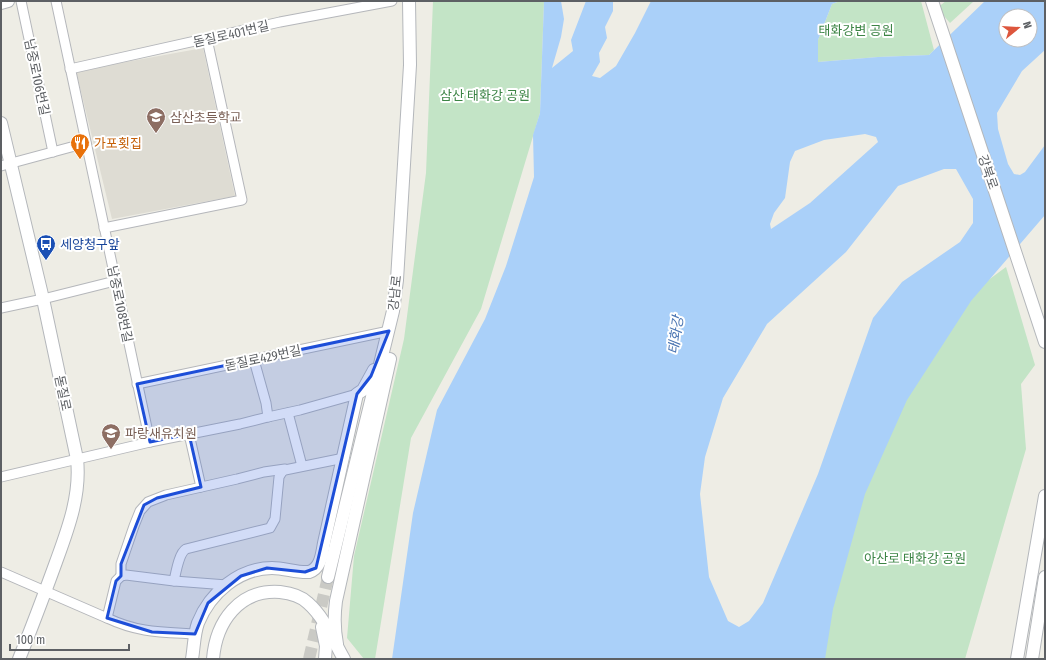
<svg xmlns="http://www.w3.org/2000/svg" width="1046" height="660" viewBox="0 0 1046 660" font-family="'Fira Sans Condensed','Noto Sans KR',sans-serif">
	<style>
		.education { fill: #dedcd3 }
		.green { fill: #c3e4c6 }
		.water { fill: #aad0f9; fill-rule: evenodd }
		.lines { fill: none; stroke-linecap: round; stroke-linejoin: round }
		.secondary-tunnel { stroke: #cacac5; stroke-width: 12; stroke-dasharray: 12 6; stroke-linecap: butt }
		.minor-casing { stroke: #b5b7bb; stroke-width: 11 }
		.secondary-casing { stroke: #b4b7bb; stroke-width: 14 }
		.minor { stroke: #fff; stroke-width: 9 }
		.secondary { stroke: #fff; stroke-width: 12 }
		.marked { fill: #1d4ed8; fill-opacity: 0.2; stroke: #1d4ed8; stroke-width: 3; stroke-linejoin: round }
		.labels { text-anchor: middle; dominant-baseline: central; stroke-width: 4; stroke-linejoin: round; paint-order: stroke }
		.park-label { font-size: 13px; fill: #3c8445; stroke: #fff }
		.street-label { font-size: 13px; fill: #5d6064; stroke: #fff }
		.education-label { font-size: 13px; fill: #785e54; stroke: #fff; text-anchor: start }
		.food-label { font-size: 13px; fill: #c56008; stroke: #fff; text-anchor: start }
		.transit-label { font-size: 13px; fill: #164399; stroke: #fff; text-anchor: start }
		.water-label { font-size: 14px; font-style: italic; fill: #4b75b2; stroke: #fff }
	</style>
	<rect width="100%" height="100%" fill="#eeede5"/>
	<polygon class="education" points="203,48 235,196 112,219 76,71"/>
	<g class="green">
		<polygon points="433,1 544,1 540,113 481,309 411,438 375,659 364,659 347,638 354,556 404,339 426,173"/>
		<polygon points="840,1 921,1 934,50 929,55 878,57 818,62 818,40 832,4"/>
		<polygon points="946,1 974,1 950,23 937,8"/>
		<polygon points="1006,267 1035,365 1021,384 1026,449 965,659 818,659 841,535 896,409 968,295"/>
	</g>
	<path class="water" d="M544,1h17l3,18 -3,18 -9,31 21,-17 -2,-11 15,-39h27v10l-8,16 2,11 -8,15 1,9 -8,14 8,2 16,-12 19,-33 16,-32h189l-8,3 -14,36v22l60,-5 51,-2 56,-54h60v49l-23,21 -25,42 1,16 10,35 6,10 6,1 5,-3 20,-27v70l-74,86 -64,99 -42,94 -32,115 -8,50h-433l21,-146 24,-103 48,-91 21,-53 28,-89 -1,-42 7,-22zM1006,16h24v24h-24zM865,134l11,3 2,5 -68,61 -39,26 -1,-5 4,-11 11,-15 5,-36 5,-11 29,-11zM944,169h12l17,30v24l-13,19 -58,40 -29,36 -55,156 -55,129 -14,18 -10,6 -11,-6 -19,-44 -9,-83 5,-37 18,-59 44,-74 79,-72 52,-66z"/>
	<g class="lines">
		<polyline class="secondary-tunnel" points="309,659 328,577"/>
		<defs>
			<g id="minor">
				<polyline points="21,1 53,152"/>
				<polyline points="56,1 150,442"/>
				<polyline points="70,69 280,22 392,1"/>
				<polyline points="1,166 86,143"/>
				<polyline points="104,228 242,200 207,39"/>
				<polyline points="1,308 43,299 115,281"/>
				<polyline points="137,384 389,331"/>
				<polyline points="288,413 302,466"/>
				<polyline points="268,417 300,410 357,394"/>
				<polyline points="189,434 201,487"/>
				<polyline points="1,477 150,442 240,424 268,417 266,403 254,360"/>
				<path d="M1,572l106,46 9,-37 5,-5 5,-1 48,6c2,-9 5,-28 12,-32l84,-21 5,-9 4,-42 3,-5 3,-2 59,-12"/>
				<polyline points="121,576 121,564 134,526 140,511 148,502 166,495 237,479 264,472 285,469"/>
				<polyline points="174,581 227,585"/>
				<path d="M107,618c32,15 54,14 88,16"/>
			</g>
			<g id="secondary">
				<polyline points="932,1 1045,342"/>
				<polyline points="1,3 8,1"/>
				<path d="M1,123l42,176 34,160c4,36 -9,70 -21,103 -12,33 -24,65 -37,97"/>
				<polyline points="328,577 393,311 397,280 410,65 409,1"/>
				<polyline points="322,627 326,646 325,659"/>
				<path d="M337,644c-3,-15 -3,-28 -1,-43l54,-242"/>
				<path d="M192,659c2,-12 2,-25 6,-36 12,-30 41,-55 74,-55 13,0 25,5 37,4 12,-4 13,-18 15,-29l33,-149 6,-4 11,-20"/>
				<path d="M213,659c3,-37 26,-70 67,-67 9,1 21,4 28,11 17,15 25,37 36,56"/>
				<polyline points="1017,659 1045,496"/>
				<polyline points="1032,659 1045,577"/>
			</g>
		</defs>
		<use href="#minor" class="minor-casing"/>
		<use href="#secondary" class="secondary-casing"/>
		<use href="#minor" class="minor"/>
		<use href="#secondary" class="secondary"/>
	</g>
	<path class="marked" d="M389,331l-18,45 -14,18 -41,174 -11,4 -38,-4 -26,8 -33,27 -13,31 -43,-2 -45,-14 9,-37 5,-5v-12l23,-59 13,-7 44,-11 -12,-53 -39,8 -13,-58z"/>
	<defs>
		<symbol id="school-pin" viewBox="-11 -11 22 30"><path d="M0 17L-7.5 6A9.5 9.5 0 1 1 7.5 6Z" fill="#8d6e63" stroke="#fff"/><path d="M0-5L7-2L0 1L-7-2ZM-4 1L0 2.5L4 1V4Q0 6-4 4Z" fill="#fff"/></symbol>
		<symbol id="restaurant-pin" viewBox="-11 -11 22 30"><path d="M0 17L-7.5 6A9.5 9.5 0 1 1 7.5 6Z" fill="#e8710a" stroke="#fff"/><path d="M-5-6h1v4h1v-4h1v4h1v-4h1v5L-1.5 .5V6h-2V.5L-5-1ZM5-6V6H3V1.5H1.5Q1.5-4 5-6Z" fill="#fff"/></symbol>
		<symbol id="bus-pin" viewBox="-11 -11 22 30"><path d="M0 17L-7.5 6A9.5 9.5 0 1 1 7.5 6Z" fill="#1a4fb4" stroke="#fff"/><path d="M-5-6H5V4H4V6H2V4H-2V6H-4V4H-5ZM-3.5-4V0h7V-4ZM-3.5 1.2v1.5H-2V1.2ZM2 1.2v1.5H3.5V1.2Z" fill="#fff"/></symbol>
	</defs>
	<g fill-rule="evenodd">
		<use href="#school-pin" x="145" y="106" width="22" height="30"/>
		<use href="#restaurant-pin" x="69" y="132" width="22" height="30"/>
		<use href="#bus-pin" x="35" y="233" width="22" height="30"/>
		<use href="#school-pin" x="100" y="422" width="22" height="30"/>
	</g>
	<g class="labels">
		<g class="park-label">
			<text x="856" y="30">태화강변 공원</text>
			<text x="485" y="95">삼산 태화강 공원</text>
			<text x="915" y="558">아산로 태화강 공원</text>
		</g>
		<g class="street-label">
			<text transform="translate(231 34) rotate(-13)">돋질로401번길</text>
			<text transform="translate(37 77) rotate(78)">남중로106번길</text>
			<text transform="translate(988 172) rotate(71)">강북로</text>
			<text transform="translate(395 293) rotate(-84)">강남로</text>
			<text transform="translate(120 304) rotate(78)">남중로108번길</text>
			<text transform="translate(263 358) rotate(-12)">돋질로429번길</text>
			<text transform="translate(63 393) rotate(78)">돋질로</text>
		</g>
		<g class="education-label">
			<text x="170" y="117">삼산초등학교</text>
			<text x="125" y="433">파랑새유치원</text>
		</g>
		<g class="food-label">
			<text x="94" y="143">가포횟집</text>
		</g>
		<g class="transit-label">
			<text x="60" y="244">세양청구앞</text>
		</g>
		<g class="water-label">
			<text transform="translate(676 335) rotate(-82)">태화강</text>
		</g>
	</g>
	<rect width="1046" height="660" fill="none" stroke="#5d6064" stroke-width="4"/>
	<g transform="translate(1018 28) rotate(72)"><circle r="19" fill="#ffffff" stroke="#bebfc1"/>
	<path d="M0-3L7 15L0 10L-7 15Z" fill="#dd563d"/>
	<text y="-6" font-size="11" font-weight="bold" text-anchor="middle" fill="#5d6064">N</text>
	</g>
	<path d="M10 644v6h119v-6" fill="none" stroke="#5d6064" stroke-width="2"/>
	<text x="16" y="644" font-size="12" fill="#5d6064" stroke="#ffffff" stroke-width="3" paint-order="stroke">100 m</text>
</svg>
